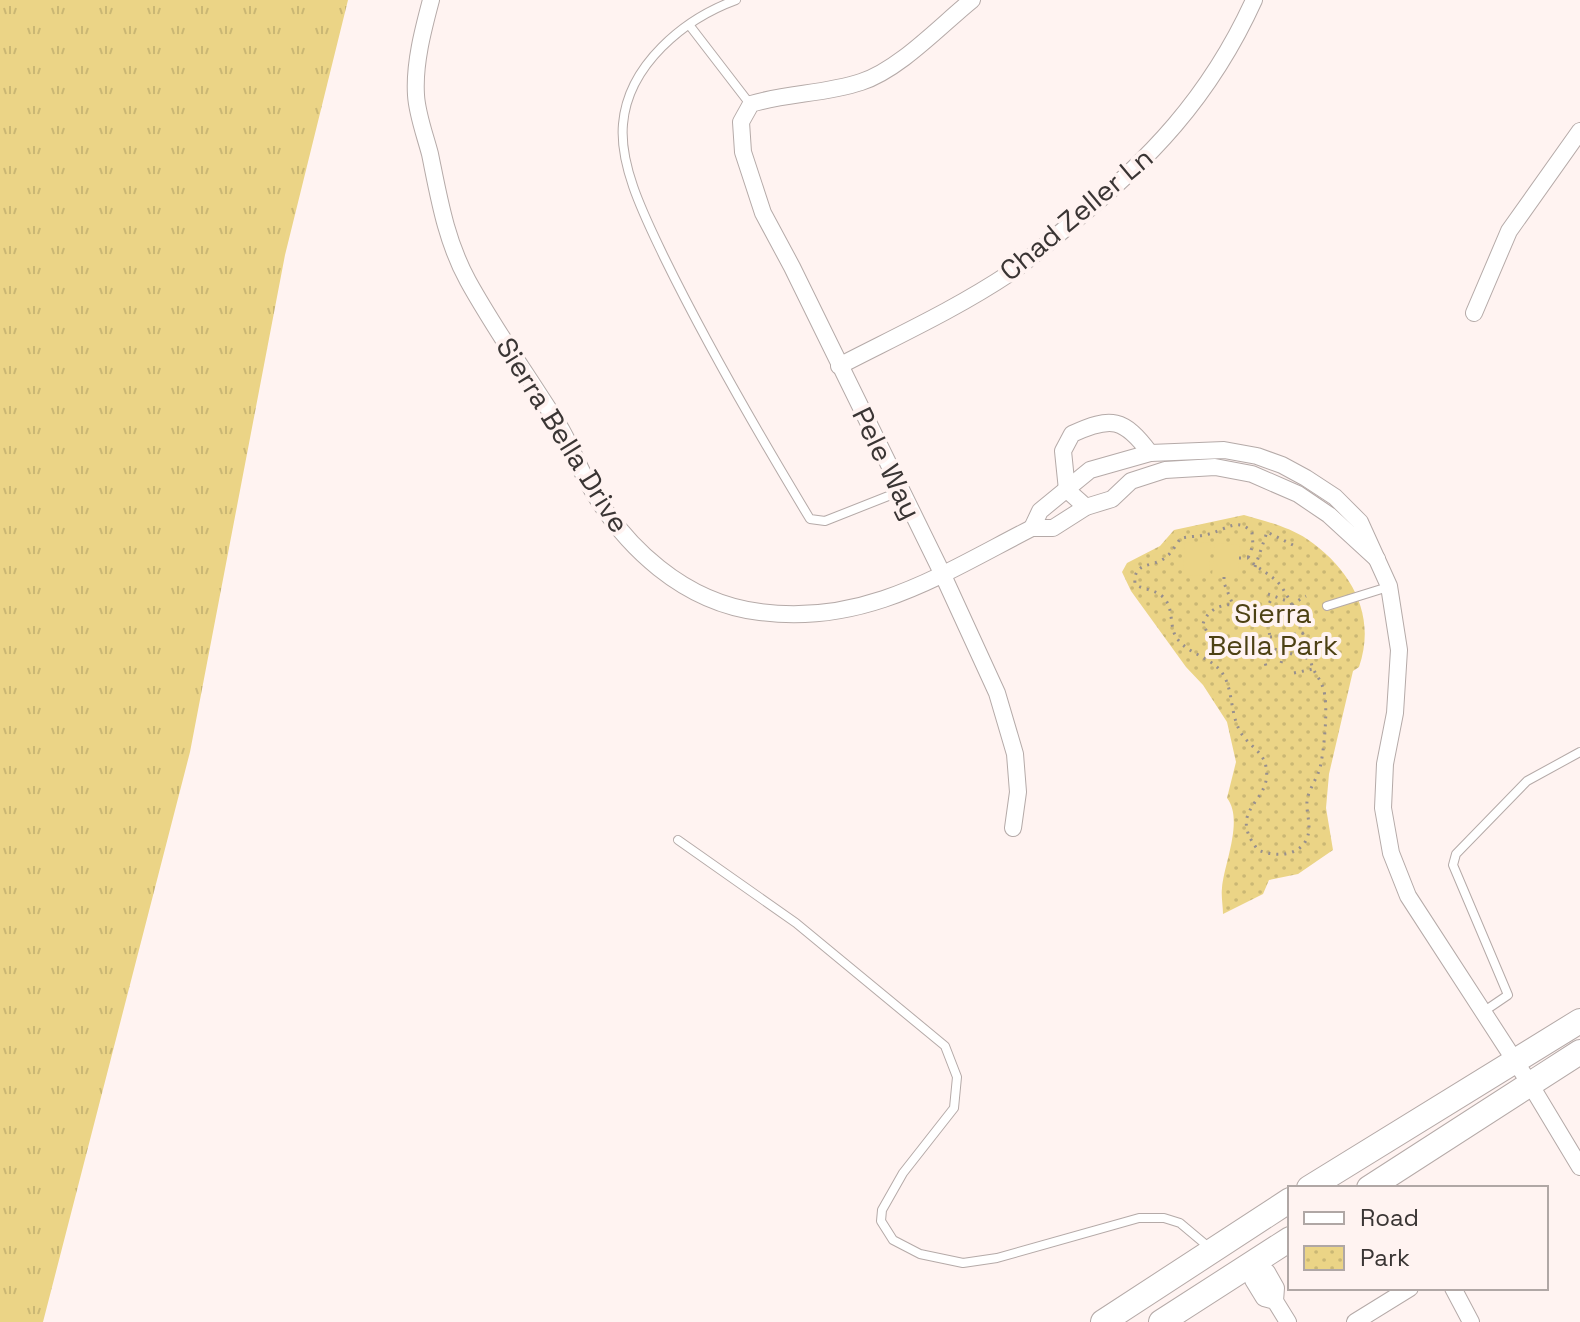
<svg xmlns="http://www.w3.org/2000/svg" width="1580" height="1322" viewBox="0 0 1580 1322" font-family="'Space Grotesk',sans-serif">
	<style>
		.grass { fill: url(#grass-tufts) }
		.park { fill: url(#park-dots) }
		.pitch { fill: #ebd486 }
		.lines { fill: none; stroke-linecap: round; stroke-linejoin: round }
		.lane-casing { stroke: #b5aaa8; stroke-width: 10 }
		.street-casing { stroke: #b5aaa8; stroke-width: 18 }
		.primary-casing { stroke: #b5aaa8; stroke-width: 26 }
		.path { stroke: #978f8d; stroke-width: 3; stroke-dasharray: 2 6; stroke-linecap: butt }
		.lane { stroke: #fff; stroke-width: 8 }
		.street { stroke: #fff; stroke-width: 16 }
		.primary { stroke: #fff; stroke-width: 24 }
		.labels { text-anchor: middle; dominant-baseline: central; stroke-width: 8; stroke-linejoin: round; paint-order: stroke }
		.street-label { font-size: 28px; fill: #3a3534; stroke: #fff3f1 }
		.park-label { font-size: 28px; fill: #4d4114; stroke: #fff3f1 }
	</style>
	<defs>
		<pattern id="grass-tufts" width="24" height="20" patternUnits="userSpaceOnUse" patternTransform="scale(2)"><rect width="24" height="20" fill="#ebd486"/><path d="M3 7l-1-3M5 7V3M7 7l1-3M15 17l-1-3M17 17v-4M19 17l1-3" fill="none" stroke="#cab774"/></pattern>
		<pattern id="park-dots" width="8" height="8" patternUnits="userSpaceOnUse" patternTransform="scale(2)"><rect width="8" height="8" fill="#ebd486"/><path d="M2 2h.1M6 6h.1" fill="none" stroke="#cab774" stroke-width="1.8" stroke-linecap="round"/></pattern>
	</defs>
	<rect width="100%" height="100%" fill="#fff3f1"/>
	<polygon class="grass" points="0,0 348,0 285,255 190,752 43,1322 0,1322"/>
	<path class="park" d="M1244,515c21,6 45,12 63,24 44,30 70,76 52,128l-6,4 -24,103 -3,34 7,42 -35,24 -29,6 -6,14 -40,20c0,-8 -2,-18 -1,-26 2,-24 22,-68 5,-90l9,-36 -9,-40 -24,-37 -17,-18 -55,-76 -9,-19 5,-9 33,-17 14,-16z"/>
	<g class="pitch">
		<polygon points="1185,542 1211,543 1209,576 1183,575"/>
		<polygon points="1215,543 1240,545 1238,578 1212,576"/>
	</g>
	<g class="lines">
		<defs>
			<g id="lane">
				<path d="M736,0c-52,19 -108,65 -113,124 -4,43 23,95 41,133 44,90 94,176 146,262l15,2 76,-30"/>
				<polyline points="690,26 750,104"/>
				<polyline points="1327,606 1388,587"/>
				<polyline points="678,840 796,923 945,1046 957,1077 954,1108 903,1173 882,1210 881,1221 893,1240 920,1254 963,1263 997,1258 1139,1218 1164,1218 1180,1223 1211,1249"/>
				<polyline points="1483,1012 1508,995 1453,865 1456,854 1527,781 1580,752"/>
			</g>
			<g id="street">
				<path d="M431,0c-8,30 -17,64 -15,95 1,19 9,40 14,59 9,44 16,87 38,127 27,49 60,95 90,143 12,19 19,40 30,59 36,64 96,120 172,129 105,14 182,-38 272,-84h21l33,-21 26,-8 19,-18 34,-11 50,-3 37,7 46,20 31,21 48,44"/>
				<path d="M972,0c-31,25 -73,70 -111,82 -36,12 -74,11 -110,22l-10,18 2,30 20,61 29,54 150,306 55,120 18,61 3,38 -5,36"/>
				<polyline points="1474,313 1509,231 1580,131"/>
				<path d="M839,366c58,-30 117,-57 171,-93 20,-14 38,-30 57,-46 82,-66 143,-130 187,-227"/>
				<path d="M1086,507l-19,-17 -4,-39 9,-17c39,-18 52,-16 78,19"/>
				<polyline points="1032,528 1040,511 1090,470 1150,453 1224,450 1257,456 1282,465 1306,478 1335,497 1360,522 1389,586 1399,650 1395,713 1385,764 1383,808 1391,853 1408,896 1530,1084 1580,1167"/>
				<polyline points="1453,1288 1471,1322"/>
				<polyline points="1275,1301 1264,1298 1253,1280 1254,1268 1267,1272 1276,1288 1275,1301 1288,1322"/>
				<polyline points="1355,1322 1410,1288"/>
			</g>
			<g id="primary">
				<polyline points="1309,1188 1580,1021"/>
				<polyline points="1369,1188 1580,1052"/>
				<polyline points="1103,1322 1290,1200"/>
				<polyline points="1161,1322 1290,1239"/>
			</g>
		</defs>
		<use href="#lane" class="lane-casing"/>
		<use href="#street" class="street-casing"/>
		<use href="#primary" class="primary-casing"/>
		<g class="path">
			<path d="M1239,558h9c10,12 24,16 33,28 17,25 23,51 31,80 3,8 9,14 11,22 6,15 1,63 -3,80 -3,10 -9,18 -12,28 -3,10 1,21 1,31 0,28 -30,32 -51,23 -33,-42 15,-47 8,-83 -2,-15 -18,-22 -25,-34 -10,-17 -8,-36 -15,-53 -9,-22 -33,-23 -47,-39 -12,-13 -3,-33 -17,-45 -8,-7 -19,-6 -27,-12 -2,-23 17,-16 30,-26 7,-5 11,-14 16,-20 9,-2 18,-1 28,-4 16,-4 30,-18 43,-1l1,12 -5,13"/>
			<polyline points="1255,567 1267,532 1293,545"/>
			<polyline points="1224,577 1224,583 1233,605"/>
			<polyline points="1268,594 1287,601"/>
			<polyline points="1262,617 1273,596"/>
			<path d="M1268,625l2,12 -7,19 -54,-20 -6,-12c6,-21 34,-24 51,-14 6,3 11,10 14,15 16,-6 20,-20 38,-29"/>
			<polyline points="1270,637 1304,633"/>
			<polyline points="1267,647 1310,659"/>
			<polyline points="1297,654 1307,643"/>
			<polyline points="1263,656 1266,666"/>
			<polyline points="1281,663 1285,651"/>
			<polyline points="1294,673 1313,669"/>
		</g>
		<use href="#lane" class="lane"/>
		<use href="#street" class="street"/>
		<use href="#primary" class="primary"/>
	</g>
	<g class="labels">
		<g class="street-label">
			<text transform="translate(1076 214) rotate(-40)">Chad Zeller Ln</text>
			<text transform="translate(563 435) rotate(58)">Sierra Bella Drive</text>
			<text transform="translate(887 463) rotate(64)">Pele Way</text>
		</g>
		<g class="park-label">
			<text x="1273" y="613">Sierra<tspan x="1273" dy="32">Bella Park</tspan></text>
		</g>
	</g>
	<rect x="1288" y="1186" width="260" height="104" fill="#fff3f1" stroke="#b0a7a5" stroke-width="2"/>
	<rect x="1304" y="1212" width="40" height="12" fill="#ffffff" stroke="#b0a7a5" stroke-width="2"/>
	<text x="1360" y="1226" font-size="24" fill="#3a3534">Road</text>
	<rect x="1304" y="1246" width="40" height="24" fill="url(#park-dots)" stroke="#b0a7a5" stroke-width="2"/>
	<text x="1360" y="1266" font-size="24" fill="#3a3534">Park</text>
</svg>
